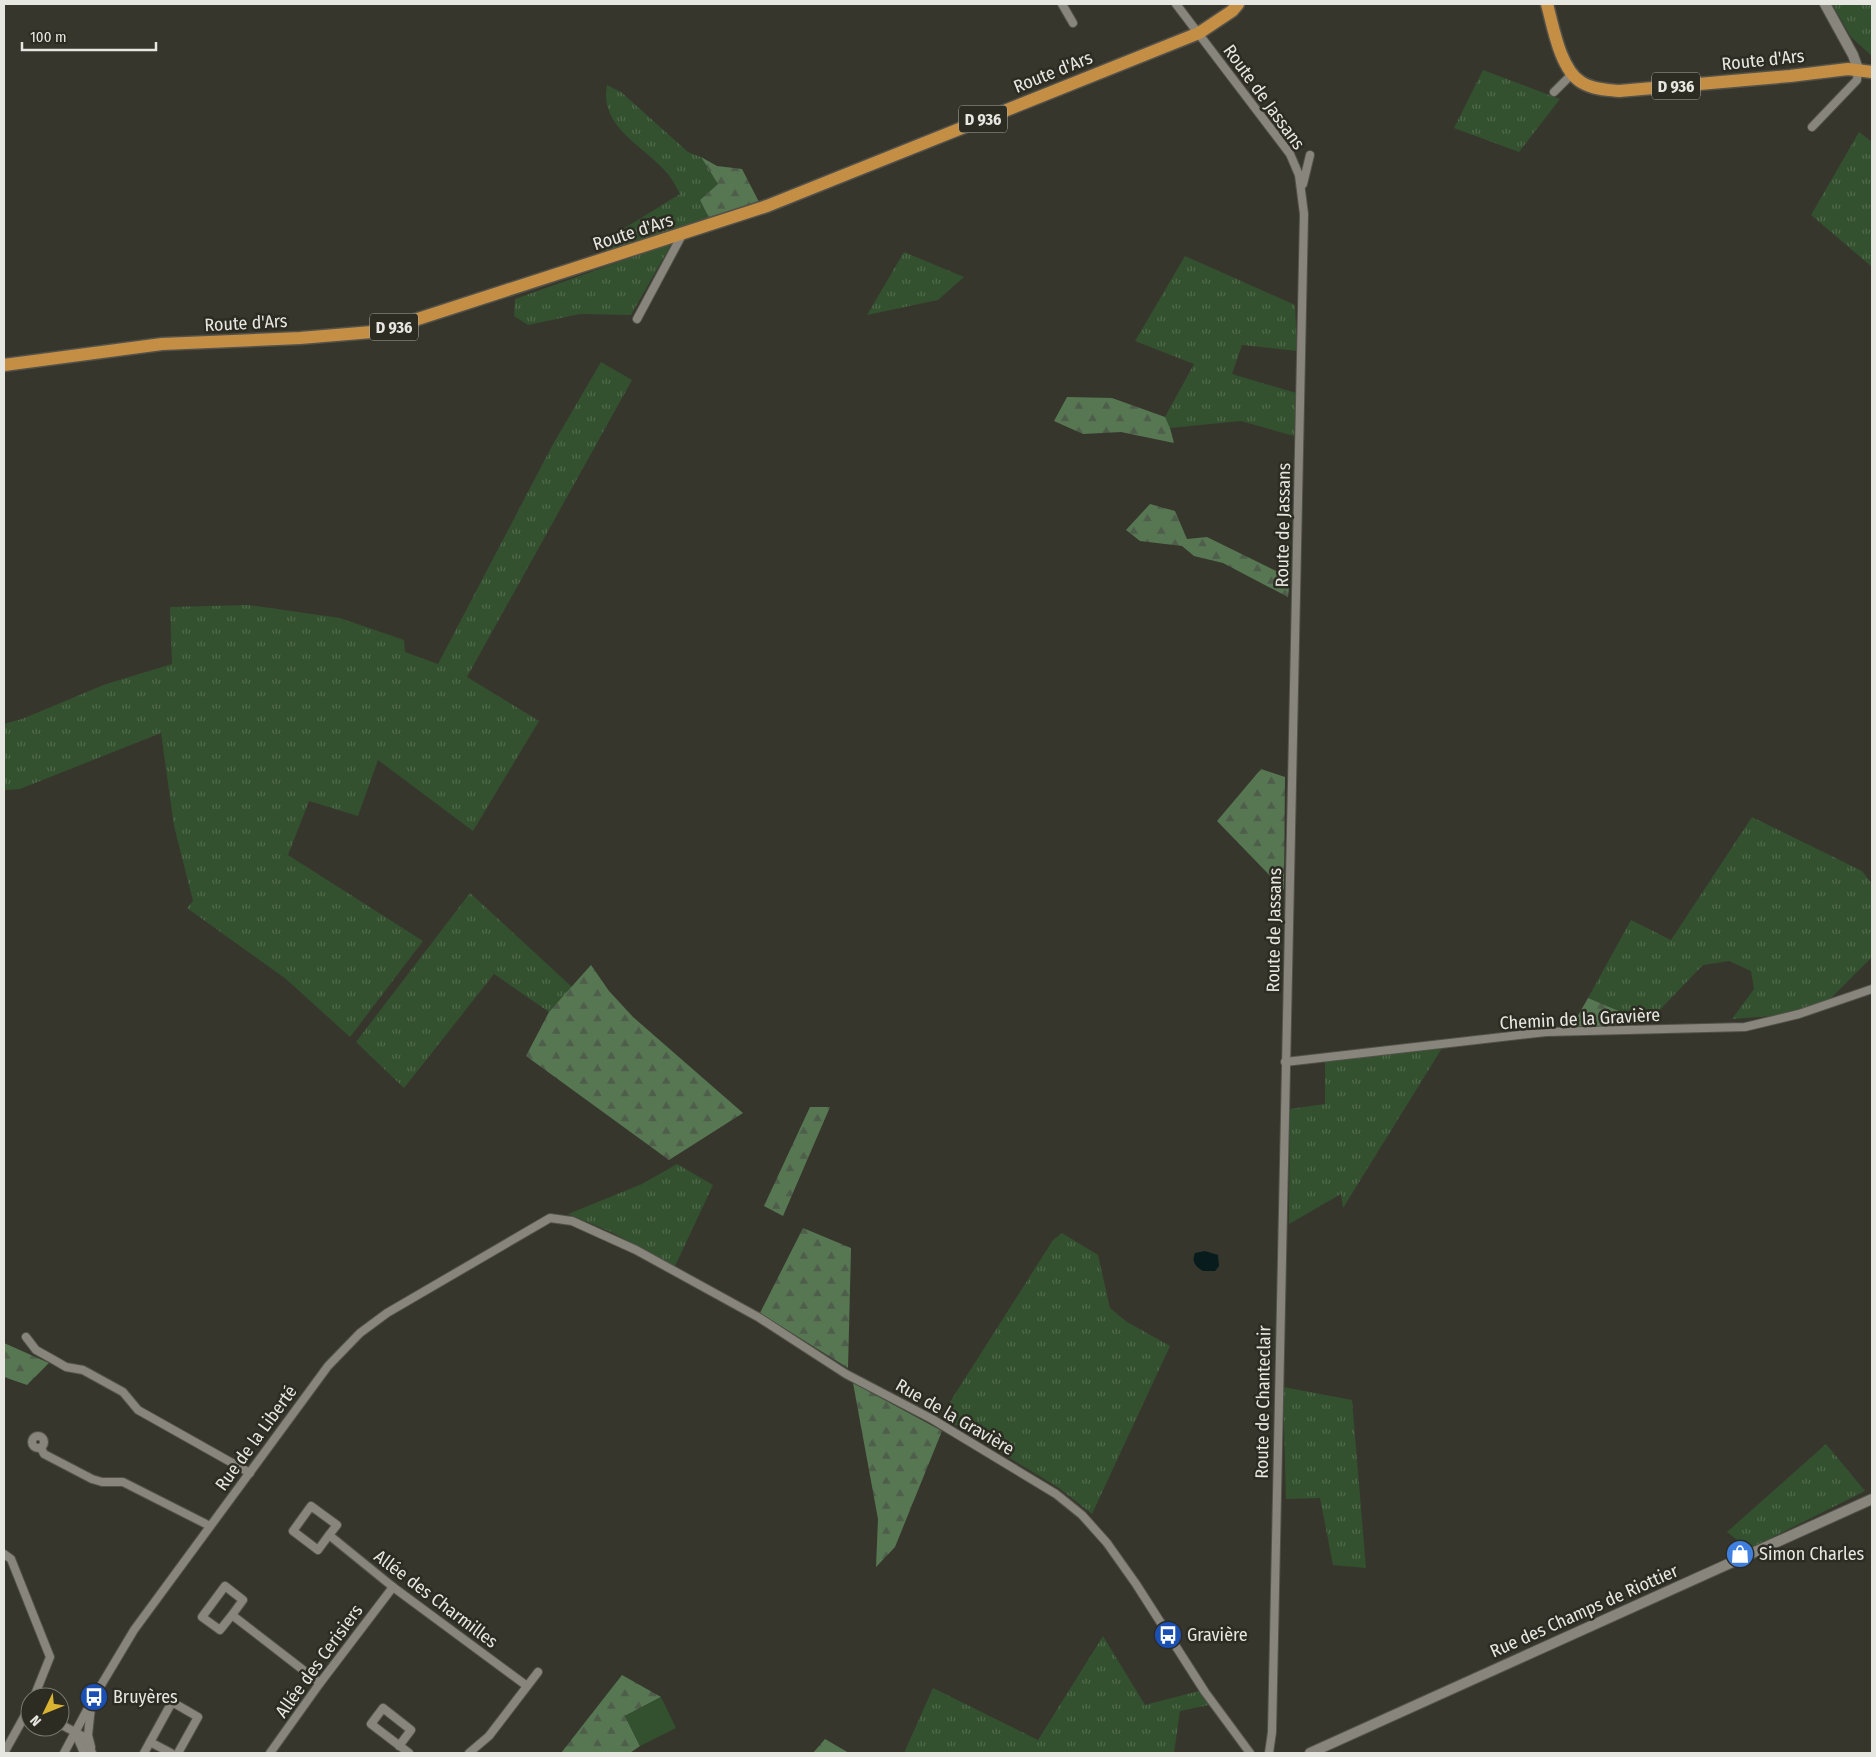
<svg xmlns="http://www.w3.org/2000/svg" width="1876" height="1757" viewBox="0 0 1876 1757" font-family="'Fira Sans Condensed',sans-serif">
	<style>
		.grass { fill: url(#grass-tufts) }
		.forest { fill: url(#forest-firs) }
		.green { fill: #33512e }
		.water { fill: #081c1e }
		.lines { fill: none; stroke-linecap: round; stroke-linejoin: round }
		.minor-casing { stroke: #53524a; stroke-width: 10 }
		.tertiary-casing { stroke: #53524a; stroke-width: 12 }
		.primary-casing { stroke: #53524a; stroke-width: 15 }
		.minor { stroke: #88867c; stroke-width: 8 }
		.tertiary { stroke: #88867c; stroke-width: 10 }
		.primary { stroke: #c58e45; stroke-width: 12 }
		.labels { text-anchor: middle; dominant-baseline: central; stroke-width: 5; stroke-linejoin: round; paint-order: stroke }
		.shield { fill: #2d2c23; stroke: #afafa8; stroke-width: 1 }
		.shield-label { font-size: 16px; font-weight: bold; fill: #e7e7e1 }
		.street-label { font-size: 18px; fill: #e7e7e1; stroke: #2d2c23 }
		.poi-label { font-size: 18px; fill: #e7e7e1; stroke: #2d2c23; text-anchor: start }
	</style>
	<defs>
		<pattern id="grass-tufts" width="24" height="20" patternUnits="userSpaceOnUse" patternTransform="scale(1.25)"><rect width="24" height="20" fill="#33512e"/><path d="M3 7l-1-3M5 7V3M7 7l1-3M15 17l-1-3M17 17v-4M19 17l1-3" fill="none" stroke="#516a4c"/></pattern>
		<pattern id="forest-firs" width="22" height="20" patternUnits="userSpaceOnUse" patternTransform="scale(1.25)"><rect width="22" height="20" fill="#577752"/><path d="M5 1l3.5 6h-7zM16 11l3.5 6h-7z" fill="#4e5e4b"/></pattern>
	</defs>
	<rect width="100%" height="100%" fill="#37362d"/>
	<g class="grass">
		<polygon points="1832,4 1872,4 1872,56 1851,37"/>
		<polygon points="1483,70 1560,99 1519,152 1454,128"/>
		<path d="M607,85l14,7 67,60 13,5 17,27 -18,16 9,18 -102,34 -5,-10 78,-48c-4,-7 -7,-14 -12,-20 -23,-28 -69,-46 -61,-89z"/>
		<polygon points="1859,132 1872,142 1872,267 1811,215"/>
		<polygon points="672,243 631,315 580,314 528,325 514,316 515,299"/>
		<polygon points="904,252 964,277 938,300 867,315"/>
		<polygon points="1185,256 1295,305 1297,351 1242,345 1232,374 1296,393 1294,436 1241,421 1170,428 1165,417 1194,364 1135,341"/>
		<polygon points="601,362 632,380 467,677 539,721 473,831 378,760 358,816 309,801 288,855 423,941 350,1037 286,979 187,908 193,901 174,826 161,733 20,789 4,790 4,724 22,719 106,684 172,664 170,607 248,605 340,618 404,640 405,652 438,664 552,446"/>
		<polygon points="1752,817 1862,871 1872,884 1872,957 1830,999 1782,1015 1732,1019 1754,989 1751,971 1729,961 1703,965 1647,1023 1588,998 1631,920 1671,940"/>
		<polygon points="470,893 572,987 549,1012 494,974 404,1088 356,1042"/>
		<polygon points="1444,1045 1343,1208 1341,1194 1289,1224 1290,1109 1325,1104 1325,1061"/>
		<polygon points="677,1164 713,1185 675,1266 611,1232 568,1214 642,1184"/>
		<polygon points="1062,1233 1098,1255 1110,1308 1127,1322 1170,1346 1092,1514 1059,1488 941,1416 1053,1240"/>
		<polygon points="1283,1387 1352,1400 1366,1568 1333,1565 1320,1498 1286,1499"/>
		<polygon points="1826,1444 1865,1491 1749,1549 1727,1532"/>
		<polygon points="1103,1636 1145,1705 1199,1691 1209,1705 1180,1711 1174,1753 904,1753 933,1688 1038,1740"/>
	</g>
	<g class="forest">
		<polygon points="701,157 717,166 742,169 759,202 709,218 700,200 718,184"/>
		<polygon points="1067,397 1112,398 1165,417 1170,428 1174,443 1121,432 1083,434 1054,421"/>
		<polygon points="1150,504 1175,511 1187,539 1207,537 1290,578 1288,597 1223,563 1194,556 1182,546 1140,541 1126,530"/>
		<polygon points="1261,769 1285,777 1284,890 1217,821"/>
		<polygon points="591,965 609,991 633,1017 743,1113 669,1160 526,1056 549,1012"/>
		<polygon points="1588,998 1647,1023 1571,1028"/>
		<polygon points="810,1107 830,1107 783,1216 764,1206"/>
		<polygon points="803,1228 851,1248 848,1368 760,1313"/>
		<polygon points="4,1343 49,1363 27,1385 4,1377"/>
		<polygon points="853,1383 942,1431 895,1547 876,1567 878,1519"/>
		<polygon points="622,1675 661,1697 625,1716 640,1746 630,1753 561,1753"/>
		<polygon points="825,1739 849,1753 813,1753"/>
	</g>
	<polygon class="green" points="661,1697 676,1728 640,1746 625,1716"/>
	<path class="water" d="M1205,1251l13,4 1,11 -4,5h-12c-7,-4 -12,-9 -8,-18z"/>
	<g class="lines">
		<defs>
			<g id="minor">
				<polyline points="1062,4 1073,23"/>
				<polyline points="1176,4 1290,154 1299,175 1304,214 1272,1732 1269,1753"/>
				<polyline points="1554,92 1572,74"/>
				<polyline points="1812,127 1857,80 1858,69"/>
				<polyline points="1303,184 1310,155"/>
				<polyline points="637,319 682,235"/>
				<polyline points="1285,1062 1546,1032 1745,1027 1799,1014 1872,989"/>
				<polyline points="26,1337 36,1350 54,1360 66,1367 83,1370 123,1392 138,1410 250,1473"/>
				<circle cx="38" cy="1442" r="6"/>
				<polyline points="41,1448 44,1454 92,1479 102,1482 123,1482 210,1526"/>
				<polyline points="329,1535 337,1525 311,1506 293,1531 318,1550 329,1535 393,1587 527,1686"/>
				<polyline points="4,1554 11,1559 50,1657 34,1697"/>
				<polyline points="232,1615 220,1630 202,1617 225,1586 243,1600 232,1615 320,1683"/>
				<polyline points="60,1724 86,1738 92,1753"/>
				<polyline points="75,1732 84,1753"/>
				<polyline points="150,1742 171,1753"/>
				<polyline points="399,1746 411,1730 383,1708 371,1724 409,1753"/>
				<polyline points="91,1747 88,1735 91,1707"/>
				<polyline points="4,1753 29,1708"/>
				<polyline points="64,1753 94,1697 134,1630 328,1366 360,1333 387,1313 550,1218 572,1221 636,1250 758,1317 846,1374 932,1419 1056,1494 1082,1515 1107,1543 1136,1584 1205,1692 1250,1753"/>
				<polyline points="144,1753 172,1702 198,1717 178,1753"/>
				<polyline points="270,1753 320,1683 393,1587"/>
				<polyline points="469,1753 489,1736 538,1672"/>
			</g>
			<g id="tertiary">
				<polyline points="1825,4 1853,55 1858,69"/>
				<polyline points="1310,1753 1872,1499"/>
			</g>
			<g id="primary">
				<path d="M1547,4c6,22 13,65 34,78 11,7 25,8 38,9l171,-15 58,-7 24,3"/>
				<polyline points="4,365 162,344 300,338 372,332 390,328 767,206 1199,33 1232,11 1238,4"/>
			</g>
		</defs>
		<use href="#minor" class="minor-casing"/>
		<use href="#tertiary" class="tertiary-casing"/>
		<use href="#primary" class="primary-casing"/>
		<use href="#minor" class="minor"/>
		<use href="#tertiary" class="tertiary"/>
		<use href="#primary" class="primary"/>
	</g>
	<defs>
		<symbol id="shop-disc" viewBox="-11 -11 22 22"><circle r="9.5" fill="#3f7fe0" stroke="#2d2c23"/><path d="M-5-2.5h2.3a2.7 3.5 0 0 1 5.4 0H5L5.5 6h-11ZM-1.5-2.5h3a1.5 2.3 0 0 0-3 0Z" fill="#fff"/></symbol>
		<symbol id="bus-disc" viewBox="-11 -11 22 22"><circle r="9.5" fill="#1a4fb4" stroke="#2d2c23"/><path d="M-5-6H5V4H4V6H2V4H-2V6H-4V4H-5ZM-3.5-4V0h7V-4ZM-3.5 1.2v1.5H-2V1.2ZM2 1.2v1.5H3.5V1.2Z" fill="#fff"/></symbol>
	</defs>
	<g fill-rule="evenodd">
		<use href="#shop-disc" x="1724" y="1538" width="32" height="32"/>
		<use href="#bus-disc" x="1152" y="1619" width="32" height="32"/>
		<use href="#bus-disc" x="78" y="1681" width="32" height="32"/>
	</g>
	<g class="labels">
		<g class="shield">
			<rect x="1652" y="72.5" width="48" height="27" rx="4"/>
			<rect x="959" y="105.5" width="48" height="27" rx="4"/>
			<rect x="370" y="313.5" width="48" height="27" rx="4"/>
		</g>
		<g class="shield-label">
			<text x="1676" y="86">D 936</text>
			<text x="983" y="119">D 936</text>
			<text x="394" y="327">D 936</text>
		</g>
		<g class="street-label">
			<text transform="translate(1763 60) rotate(-6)">Route d'Ars</text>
			<text transform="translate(1053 72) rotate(-22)">Route d'Ars</text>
			<text transform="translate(1264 97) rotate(54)">Route de Jassans</text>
			<text transform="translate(633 232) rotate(-18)">Route d'Ars</text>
			<text transform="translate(246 323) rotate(-3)">Route d'Ars</text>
			<text transform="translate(1283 525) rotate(-89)">Route de Jassans</text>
			<text transform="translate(1274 930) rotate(-89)">Route de Jassans</text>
			<text transform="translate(1580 1019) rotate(-3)">Chemin de la Gravière</text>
			<text transform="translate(1263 1402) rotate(-89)">Route de Chanteclair</text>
			<text transform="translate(955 1417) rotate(30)">Rue de la Gravière</text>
			<text transform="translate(256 1438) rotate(-54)">Rue de la Liberté</text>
			<text transform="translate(436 1599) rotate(37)">Allée des Charmilles</text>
			<text transform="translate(1584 1611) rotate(-24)">Rue des Champs de Riottier</text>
			<text transform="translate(319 1661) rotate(-54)">Allée des Cerisiers</text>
		</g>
		<g class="poi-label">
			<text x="1759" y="1554">Simon Charles</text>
			<text x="1187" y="1635">Gravière</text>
			<text x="113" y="1697">Bruyères</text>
		</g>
	</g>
	<rect width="1876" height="1757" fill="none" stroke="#e7e7e1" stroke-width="10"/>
	<g transform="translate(45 1712) rotate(227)"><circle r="24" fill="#2d2c23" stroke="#77776f"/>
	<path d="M0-4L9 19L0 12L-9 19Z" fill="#dab333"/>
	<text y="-8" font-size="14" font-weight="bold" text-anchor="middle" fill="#e7e7e1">N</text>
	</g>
	<path d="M22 42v8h134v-8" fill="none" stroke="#e7e7e1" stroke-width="2.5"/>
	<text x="30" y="42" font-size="15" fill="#e7e7e1" stroke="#2d2c23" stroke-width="4" paint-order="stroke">100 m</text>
</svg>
